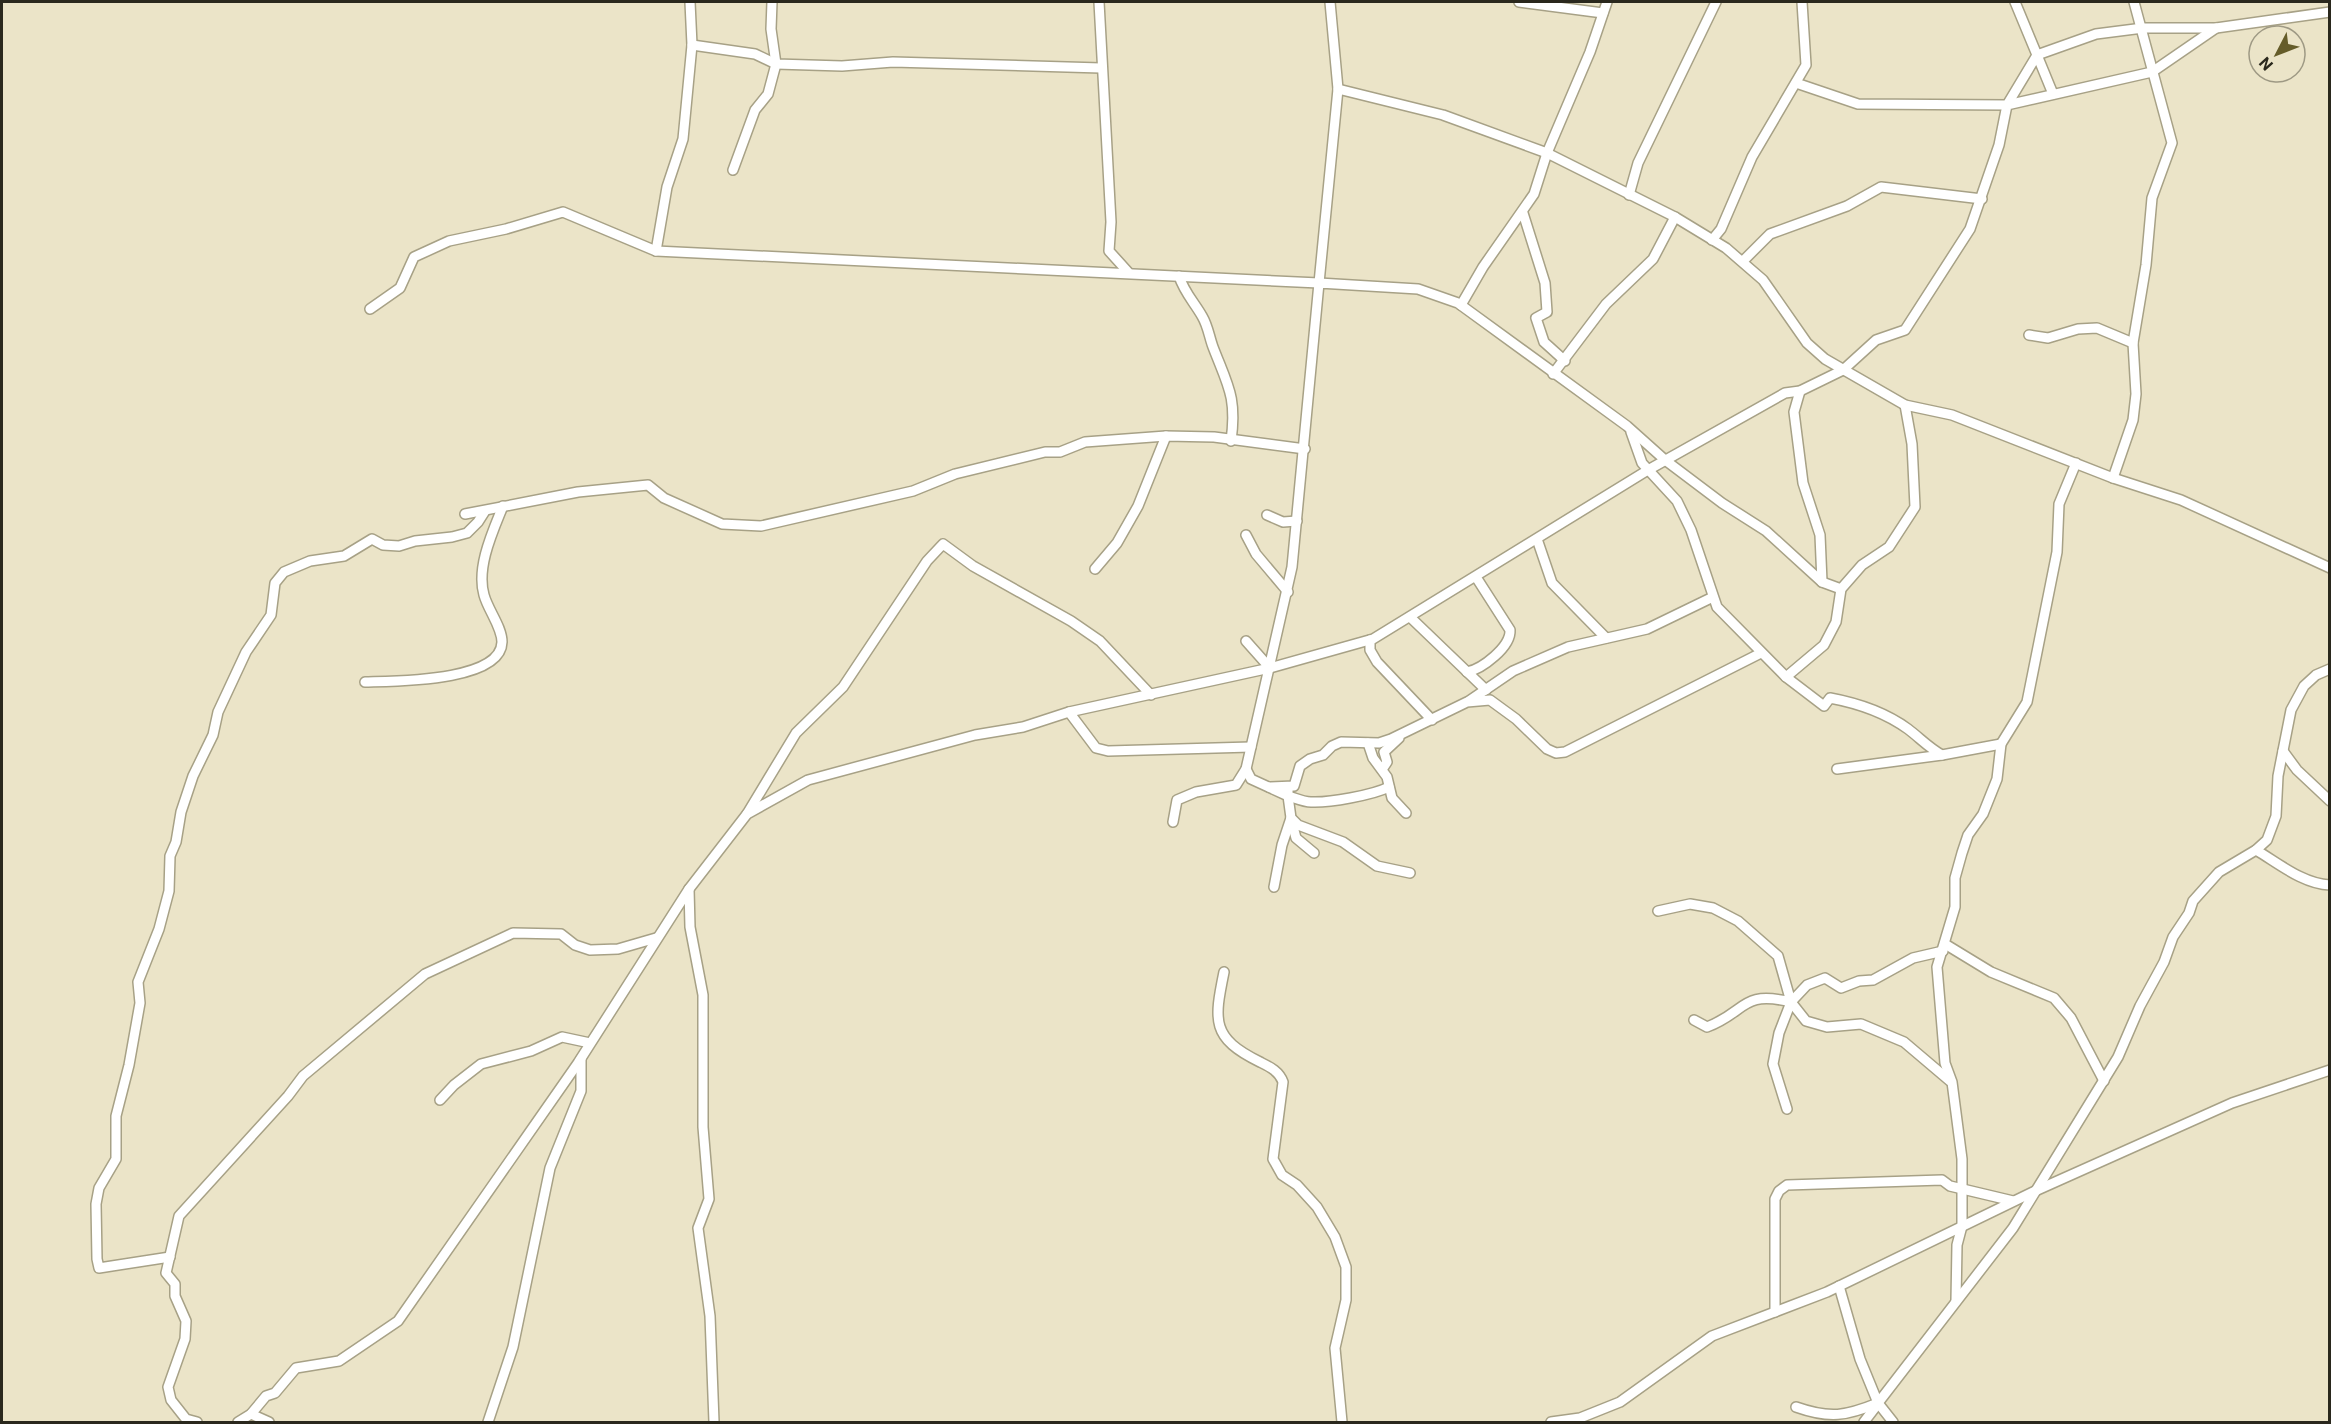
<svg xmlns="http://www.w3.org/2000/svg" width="2331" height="1424" viewBox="0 0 2331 1424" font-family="Roboto,sans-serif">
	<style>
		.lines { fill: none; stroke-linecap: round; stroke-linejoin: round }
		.minor-casing { stroke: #a7a186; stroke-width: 12 }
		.minor { stroke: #fff; stroke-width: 9 }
	</style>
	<rect width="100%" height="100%" fill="#ebe4c8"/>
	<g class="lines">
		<defs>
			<g id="minor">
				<polyline points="1099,2 1111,222 1109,251 1128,272"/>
				<polyline points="1519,2 1603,13"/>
				<polyline points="692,45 755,54 776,64 842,66 893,62 1101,68"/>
				<polyline points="1796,83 1858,104 2007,105 2037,55 2015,2"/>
				<polyline points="1338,89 1443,115 1547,153 1675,217 1726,248 1763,280 1807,343 1825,359 1905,405 1952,415 2113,478 2181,500 2330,568"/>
				<polyline points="2053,94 2037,55 2096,34 2143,28 2216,28 2330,12"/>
				<polyline points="733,170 755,110 768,94 776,64 771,29 772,2"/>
				<polyline points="1629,195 1638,163 1716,2"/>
				<polyline points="1523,213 1545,283 1547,312 1536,318 1544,342 1565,361"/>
				<polyline points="1712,240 1721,229 1752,157 1806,65 1802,2"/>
				<polyline points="656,251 667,187 683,139 692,45 690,2"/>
				<polyline points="1743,261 1770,234 1847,206 1881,187 1982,199"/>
				<path d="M1179,276c5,16 15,26 23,40 6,10 7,20 11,31 15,39 24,50 18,94"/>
				<polyline points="1461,305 1483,267 1534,194 1547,153 1590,52 1607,2"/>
				<polyline points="370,309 400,288 414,257 449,241 506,229 563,212 656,251 1319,283 1338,89 1330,2"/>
				<polyline points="2029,335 2048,338 2078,329 2097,328 2133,343"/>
				<polyline points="1553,374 1606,304 1653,259 1675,217"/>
				<polyline points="1800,391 1794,412 1803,483 1820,535 1822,582"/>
				<path d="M1631,432l11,31 35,38 14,29 26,77 69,70 38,29 6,-8c27,5 56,15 78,31 12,9 21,19 34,26l59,-11"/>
				<polyline points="2113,478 2133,420 2136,394 2133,343 2146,265 2152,198 2172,143 2134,2"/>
				<polyline points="465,514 578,492 648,485 664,498 722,524 761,526 913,491 955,474 1045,452 1060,452 1085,442 1166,436 1214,437 1305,449"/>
				<polyline points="1267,515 1283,522 1297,521"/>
				<polyline points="1246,535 1256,554 1288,592"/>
				<polyline points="1537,539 1552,583 1606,638"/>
				<polyline points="1095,569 1117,543 1138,506 1166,436"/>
				<polyline points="1410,617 1486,690"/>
				<polyline points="1370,640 1370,650 1377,662 1432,720"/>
				<polyline points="1246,641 1270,668"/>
				<path d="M1467,672c15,-3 44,-25 43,-42l-34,-53"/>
				<polyline points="1786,677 1824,645 1836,622 1841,589 1862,565 1889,547 1915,507 1912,444 1905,405"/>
				<path d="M365,682c29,-1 136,0 137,-40 0,-15 -14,-32 -18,-47 -8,-28 9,-64 19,-89"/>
				<polyline points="1469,701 1513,671 1568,647 1647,629 1713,597"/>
				<polyline points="1069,712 1096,748 1108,751 1251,747"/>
				<polyline points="1368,743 1373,758 1387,777 1392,798 1406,813"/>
				<polyline points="2283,751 2297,770 2330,801"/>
				<polyline points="1383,768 1387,762 1384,752 1399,738"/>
				<polyline points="1246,769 1251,779 1288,796 1291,818 1298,825 1343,842 1377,866 1410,873"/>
				<polyline points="1837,769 1942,755"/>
				<polyline points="1269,787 1294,786 1300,766 1310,759 1323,755 1332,746 1341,742 1379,743 1391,739 1467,702 1490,700 1516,719 1547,749 1556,753 1565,752 1761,653"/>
				<path d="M1288,790v6c7,2 15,6 23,6 18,1 62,-7 78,-15"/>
				<polyline points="747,814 796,733 843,687 927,561 943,544 973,566 1071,621 1100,641 1151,695"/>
				<polyline points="1291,819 1296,838 1314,853"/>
				<polyline points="1173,822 1177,800 1196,792 1236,785 1246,769 1292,567 1319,283 1418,289 1458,303 1627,426 1665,460 1722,503 1766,531 1822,582 1841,589"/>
				<path d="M2256,850c22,13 47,34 74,35"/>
				<polyline points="1274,887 1282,845 1291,818"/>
				<polyline points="689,889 690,927 703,995 703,1127 709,1199 698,1228 710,1316 714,1422"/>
				<polyline points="1658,911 1690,904 1713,908 1738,921 1778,956 1791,1002 1806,1021 1827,1027 1861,1024 1904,1042 1950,1081"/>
				<polyline points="1945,944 1991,972 2054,998 2071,1018 2104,1081"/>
				<path d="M1224,972c-10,49 -13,66 36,90 10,5 19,9 23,20l-10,77 9,16 15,10 20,22 18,30 11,30v33l-11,48 7,74"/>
				<path d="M1694,1020l13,7c40,-15 33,-37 84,-25"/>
				<polyline points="440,1100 454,1085 481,1064 531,1051 562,1037 590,1043"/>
				<polyline points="1787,1109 1773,1064 1779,1033 1791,1002 1807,985 1825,978 1841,988 1859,981 1873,980 1913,958 1943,951"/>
				<polyline points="170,1257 99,1268 97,1259 96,1204 99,1188 116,1159 116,1116 129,1065 140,1003 138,982 159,929 169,891 170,856 176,842 181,812 193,776 213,735 218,712 246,652 271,615 275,583 284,572 310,561 344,556 372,539 383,545 399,546 415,541 452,537 467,533 478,522 485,511"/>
				<polyline points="1839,1286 1860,1359 1878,1403"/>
				<polyline points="1956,1301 1957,1245 1962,1226 1962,1159 1952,1082 1945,1063 1937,967 1955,907 1955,878 1962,853 1968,835 1983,814 1997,779 2001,744 2027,702 2057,552 2059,504 2076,463"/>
				<polyline points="1775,1312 1775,1199 1779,1191 1787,1185 1942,1180 1950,1186 2013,1201"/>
				<path d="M1796,1407c34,12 50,9 82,-4"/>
				<polyline points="251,1414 269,1422"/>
				<polyline points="197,1422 186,1419 171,1400 168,1387 185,1339 186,1321 175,1296 175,1284 166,1273 179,1216 288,1096 303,1076 425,974 513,933 561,934 575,945 590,950 618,949 656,938"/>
				<polyline points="238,1422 251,1414 266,1396 275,1393 296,1368 339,1361 398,1321 578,1063 689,889 747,814 808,780 975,735 1023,727 1069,712 1270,668 1373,639 1648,470 1785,393 1800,391 1843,370 1876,340 1905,330 1970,229 1999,145 2007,105 2152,72 2216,28"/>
				<polyline points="488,1422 513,1347 550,1168 581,1091 581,1059"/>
				<polyline points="1551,1422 1580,1418 1620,1402 1712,1336 1827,1292 2033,1192 2232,1103 2330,1070"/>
				<polyline points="1864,1422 1877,1405"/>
				<polyline points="1893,1422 1878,1403 2013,1228 2118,1057 2140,1006 2164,962 2173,937 2189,913 2193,901 2219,872 2256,850 2267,840 2276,816 2278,776 2291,710 2304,686 2316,675 2330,669"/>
			</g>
		</defs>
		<use href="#minor" class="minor-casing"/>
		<use href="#minor" class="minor"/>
	</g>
	<rect width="2331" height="1424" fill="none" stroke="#2a281d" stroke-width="6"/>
	<g transform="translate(2277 54) rotate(228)"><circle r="28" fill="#ebe4c8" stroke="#9e9984" stroke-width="1.5"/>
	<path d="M0-4.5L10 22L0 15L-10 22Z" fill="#655c29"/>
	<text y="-9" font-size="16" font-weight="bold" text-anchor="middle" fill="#2a281d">N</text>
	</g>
</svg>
